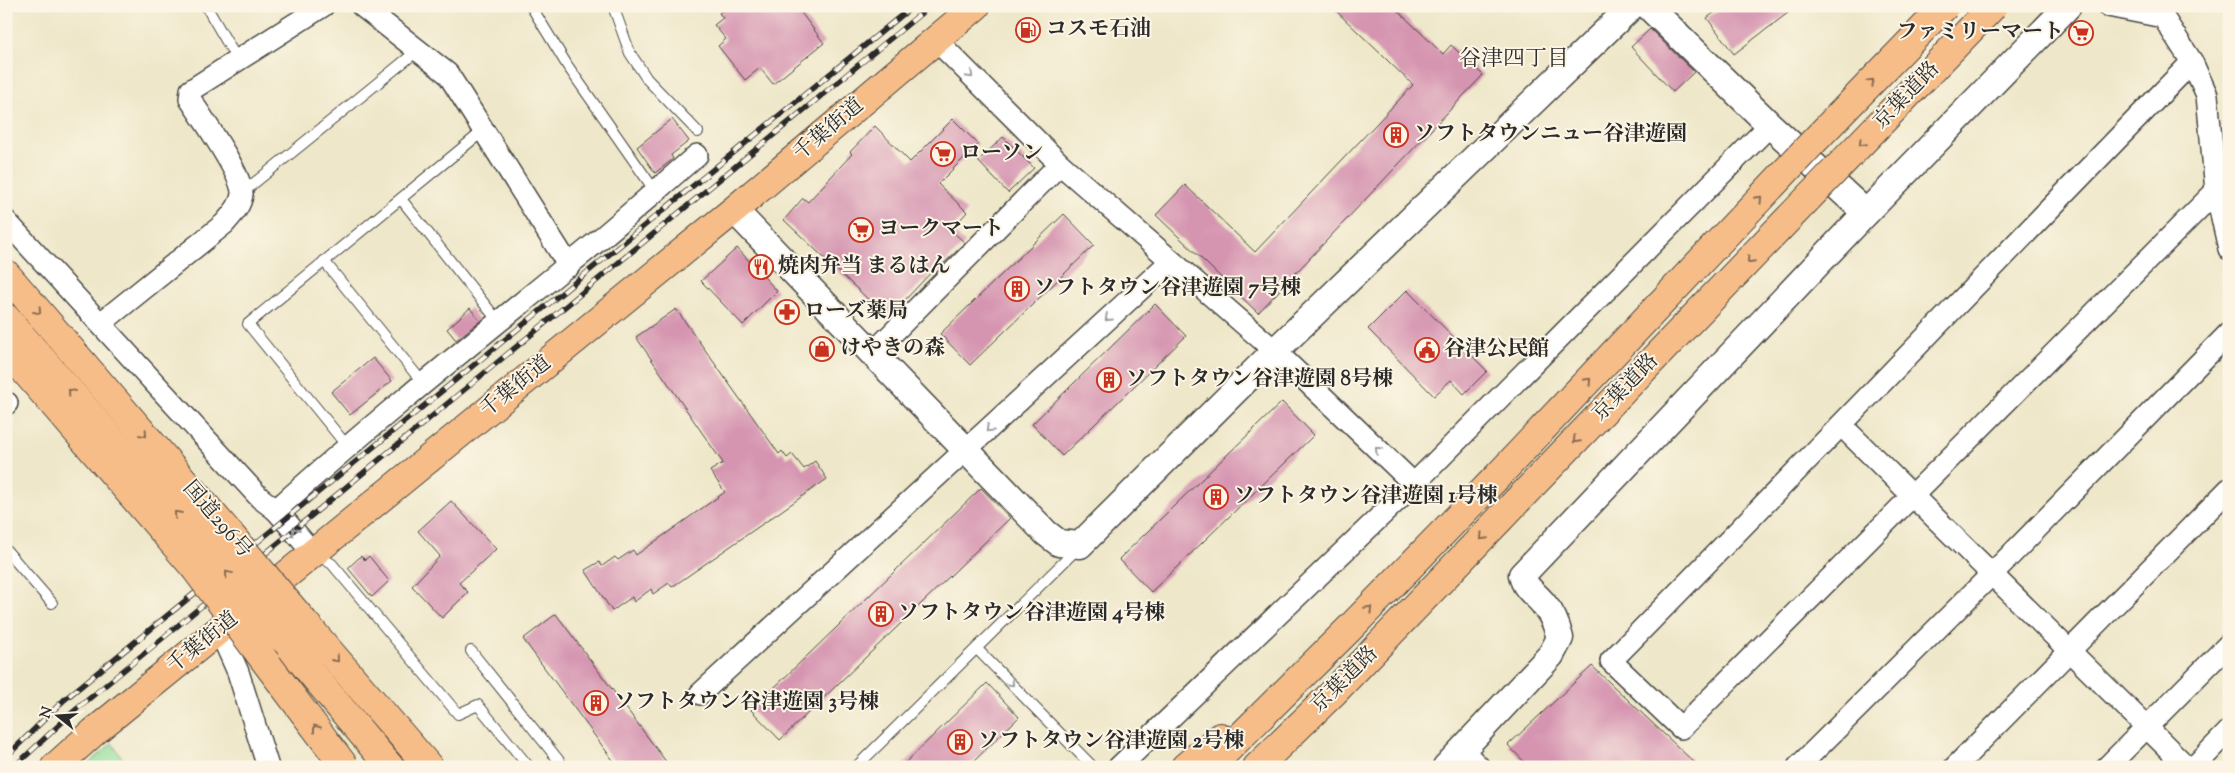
<svg xmlns="http://www.w3.org/2000/svg" width="2235" height="773" viewBox="0 0 2235 773" font-family="'Sorts Mill Goudy','Noto Serif JP',serif">
	<style>
		.green { fill: #8fde9c; stroke: #5d8464 }
		.building { fill: #d594b0 }
		.lines { fill: none; stroke-linecap: round; stroke-linejoin: round }
		.service-casing { stroke: #484743; stroke-width: 12 }
		.minor-casing { stroke: #484743; stroke-width: 24 }
		.tertiary-casing { stroke: #484743; stroke-width: 29 }
		.trunk-casing { stroke: #484743; stroke-width: 30 }
		.motorway-casing { stroke: #484743; stroke-width: 30 }
		.service { stroke: #fff; stroke-width: 10 }
		.minor { stroke: #fff; stroke-width: 21 }
		.tertiary { stroke: #fff; stroke-width: 26 }
		.trunk { stroke: #f7bd88; stroke-width: 28 }
		.motorway { stroke: #f7bd88; stroke-width: 28 }
		.rail-casing { stroke: #2b2b2b; stroke-width: 5.5 }
		.rail { stroke: #fcf5e5; stroke-width: 4; stroke-dasharray: 11; stroke-linecap: butt }
		.trunk-bridge-casing { stroke: #484743; stroke-width: 30; stroke-linecap: butt }
		.motorway-bridge-casing { stroke: #484743; stroke-width: 30; stroke-linecap: butt }
		.trunk-bridge { stroke: #f7bd88; stroke-width: 28 }
		.motorway-bridge { stroke: #f7bd88; stroke-width: 28 }
		.oneway { stroke: #a0a0a0 }
		.oneway2 { stroke: #876d55 }
		.labels { text-anchor: middle; dominant-baseline: central; stroke-width: 4; stroke-linejoin: round; paint-order: stroke }
		.poi-label { font-size: 21px; font-weight: bold; fill: #2b2b2b; stroke: #fcf5e5; text-anchor: start }
		.street-label { font-size: 21px; fill: #2b2b2b; stroke: #fcf5e5 }
		.neighbourhood-label { font-size: 22px; fill: #2b2b2b; stroke: #fcf5e5 }
	</style>
	<rect width="100%" height="100%" fill="#fcf5e5"/>
	<filter id="ink" filterUnits="userSpaceOnUse"><feTurbulence type="fractalNoise" baseFrequency=".02" numOctaves="2"/><feDisplacementMap in="SourceGraphic" scale="10" xChannelSelector="R" yChannelSelector="G"/><feConvolveMatrix kernelMatrix="1 2 1 2 8 2 1 2 1" color-interpolation-filters="sRGB"/></filter>
	<filter id="wash" filterUnits="userSpaceOnUse"><feTurbulence type="fractalNoise" baseFrequency=".0096" numOctaves="4" result="noise"/><feDisplacementMap in="SourceGraphic" scale="20" xChannelSelector="R" yChannelSelector="G"/><feGaussianBlur stdDeviation="1.12" result="paint"/><feColorMatrix in="noise" values="0 0 0 0 0 0 0 0 0 0 0 0 0 0 0 0 0 1.4 0 .05"/><feComposite in="paint" operator="in"/></filter>
	<g filter="url(#wash)">
		<rect width="100%" height="100%" fill="#eee7c9"/>
		<polygon class="green" points="112,743 124,761 117,767 85,767"/>
		<g id="blocks">
			<g class="building">
				<polygon points="728,6 796,6 824,43 773,84 760,68 745,80 718,46 726,39 714,25 723,18 719,13"/>
				<polygon points="1331,6 1393,6 1443,54 1451,45 1483,75 1258,313 1156,215 1185,185 1255,252 1413,85"/>
				<polygon points="1723,6 1797,6 1734,54 1707,18"/>
				<polygon points="1650,29 1694,72 1673,92 1631,47"/>
				<polygon points="672,119 689,141 671,155 673,159 655,173 637,147"/>
				<polygon points="953,119 978,144 938,184 967,212 951,230 965,243 939,268 937,266 888,318 784,220 803,198 808,202 852,154 850,152 875,126 910,162"/>
				<polygon points="1003,137 1034,168 1008,193 978,161"/>
				<polygon points="1064,214 1094,245 970,365 940,334"/>
				<polygon points="737,248 777,291 743,325 701,281"/>
				<polygon points="1407,290 1487,371 1464,394 1451,380 1434,396 1368,329"/>
				<polygon points="1155,304 1186,336 1062,456 1032,424"/>
				<polygon points="470,308 480,321 456,340 447,329"/>
				<polygon points="676,309 779,454 782,451 787,458 792,454 804,469 815,461 827,479 672,587 669,583 653,594 651,589 634,602 632,597 612,611 585,570 599,562 602,566 615,557 618,560 633,550 636,555 725,492 710,471 723,463 636,337"/>
				<polygon points="373,358 392,381 350,415 331,392"/>
				<polygon points="1282,402 1314,435 1151,592 1119,559"/>
				<polygon points="981,488 1010,518 780,740 751,710"/>
				<polygon points="451,501 496,549 459,583 468,592 442,618 412,586 440,556 418,531"/>
				<polygon points="361,556 365,560 369,556 389,581 372,597 348,568"/>
				<polygon points="556,614 670,767 618,767 523,639"/>
				<polygon points="1592,666 1699,767 1529,767 1508,745"/>
				<polygon points="987,683 1019,717 968,767 901,767"/>
			</g>
		</g>
	</g>
	<g filter="url(#ink)">
		<use href="#blocks" fill-opacity="0" stroke="#484743" stroke-width="1"/>
		<g class="lines">
			<defs>
				<g id="service">
					<polyline points="206,6 238,61"/>
					<polyline points="531,6 567,65 655,191"/>
					<polyline points="613,6 630,53 647,79 698,132"/>
					<polyline points="242,193 417,51"/>
					<polyline points="401,199 498,321"/>
					<polyline points="324,261 423,383"/>
					<polyline points="347,446 248,324 483,131"/>
					<polyline points="6,550 52,603"/>
					<polyline points="316,554 332,564 458,714 478,705 529,767"/>
					<polyline points="977,649 1093,767"/>
					<polyline points="471,651 564,767"/>
					<polyline points="856,767 1078,548"/>
				</g>
				<g id="minor">
					<polyline points="362,6 448,74 569,266"/>
					<polyline points="2108,6 2163,17 2192,62 2207,95 2216,191 2229,249"/>
					<polyline points="936,40 1060,164 1275,351 1414,484"/>
					<path d="M2192,62c-194,199 -386,401 -581,599l70,67 535,-537"/>
					<path d="M6,221l254,277 16,12c94,-85 193,-164 291,-244 45,-35 87,-74 130,-111"/>
					<path d="M101,323l123,-99c7,-8 17,-18 18,-30 1,-18 -41,-78 -52,-95l1,-9 132,-84"/>
					<polyline points="872,354 1060,164"/>
					<polyline points="6,404 7,403"/>
					<polyline points="1842,426 2187,767"/>
					<polyline points="276,510 313,553"/>
					<polyline points="216,632 226,645 238,672 268,767"/>
					<polyline points="700,694 1170,262"/>
					<polyline points="1462,750 1479,767"/>
					<polyline points="1119,767 1414,484 1770,125"/>
					<polyline points="1798,767 1992,574 2229,333"/>
					<polyline points="1955,767 2229,489"/>
					<polyline points="2107,767 2229,644"/>
					<polyline points="2194,767 2229,731"/>
				</g>
				<g id="tertiary">
					<polyline points="1648,6 1770,125 1866,213"/>
					<polyline points="734,210 1046,533 1059,543 1080,545 1275,351 1632,6"/>
					<path d="M1446,767l105,-112 9,-17c-3,-12 -7,-23 -15,-32 -8,-12 -20,-16 -23,-31l344,-362 202,-207"/>
				</g>
				<g id="trunk">
					<polyline points="6,274 228,532"/>
					<polyline points="6,318 209,551"/>
					<polyline points="304,622 429,767"/>
					<polyline points="282,638 390,767"/>
					<polyline points="55,767 95,731 734,210 976,6"/>
				</g>
				<g id="motorway">
					<polyline points="6,339 23,369 194,567"/>
					<polyline points="1185,767 1220,737"/>
					<polyline points="1210,767 1350,628 1494,480"/>
					<polyline points="1257,767 1332,694 1517,501"/>
				</g>
			</defs>
			<use href="#service" class="service-casing"/>
			<use href="#minor" class="minor-casing"/>
			<use href="#tertiary" class="tertiary-casing"/>
			<use href="#trunk" class="trunk-casing"/>
			<use href="#motorway" class="motorway-casing"/>
			<use href="#service" class="service"/>
			<use href="#minor" class="minor"/>
			<use href="#tertiary" class="tertiary"/>
			<use href="#trunk" class="trunk"/>
			<use href="#motorway" class="motorway"/>
			<defs>
				<g id="rail">
					<polyline points="6,757 64,700 913,6"/>
					<polyline points="14,767 73,712 930,6"/>
				</g>
			</defs>
			<use href="#rail" class="rail-casing"/>
			<use href="#rail" class="rail"/>
			<defs>
				<g id="trunk-bridge">
					<polyline points="228,532 304,622"/>
					<polyline points="209,551 282,638"/>
				</g>
				<g id="motorway-bridge">
					<polyline points="1494,480 1816,139 1945,6"/>
					<polyline points="1517,501 1993,6"/>
					<polyline points="194,567 345,767"/>
				</g>
			</defs>
			<use href="#trunk-bridge" class="trunk-bridge-casing"/>
			<use href="#motorway-bridge" class="motorway-bridge-casing"/>
			<use href="#trunk-bridge" class="trunk-bridge"/>
			<use href="#motorway-bridge" class="motorway-bridge"/>
		</g>
		<defs><path id="oneway-chevron" d="M-2-3.5L2.5 0L-2 3.5" fill="none" stroke-width="1.6" stroke-linecap="round" stroke-linejoin="round" transform="scale(1.25)"/></defs>
		<g class="oneway">
			<use href="#oneway-chevron" transform="translate(970 75) rotate(45)"/>
			<use href="#oneway-chevron" transform="translate(1108 318) rotate(137)"/>
			<use href="#oneway-chevron" transform="translate(989 429) rotate(137)"/>
			<use href="#oneway-chevron" transform="translate(1378 450) rotate(-136)"/>
			<use href="#oneway-chevron" transform="translate(295 531) rotate(-130)"/>
			<use href="#oneway-chevron" transform="translate(1011 683) rotate(45)"/>
		</g>
		<g class="oneway2">
			<use href="#oneway-chevron" transform="translate(1871 82) rotate(-46)"/>
			<use href="#oneway-chevron" transform="translate(1862 143) rotate(134)"/>
			<use href="#oneway-chevron" transform="translate(1759 199) rotate(-47)"/>
			<use href="#oneway-chevron" transform="translate(1750 260) rotate(134)"/>
			<use href="#oneway-chevron" transform="translate(38 311) rotate(49)"/>
			<use href="#oneway-chevron" transform="translate(1588 381) rotate(-47)"/>
			<use href="#oneway-chevron" transform="translate(71 392) rotate(-131)"/>
			<use href="#oneway-chevron" transform="translate(144 434) rotate(49)"/>
			<use href="#oneway-chevron" transform="translate(1576 440) rotate(134)"/>
			<use href="#oneway-chevron" transform="translate(177 514) rotate(-131)"/>
			<use href="#oneway-chevron" transform="translate(1483 537) rotate(134)"/>
			<use href="#oneway-chevron" transform="translate(228 574) rotate(-130)"/>
			<use href="#oneway-chevron" transform="translate(1369 609) rotate(-46)"/>
			<use href="#oneway-chevron" transform="translate(336 659) rotate(49)"/>
			<use href="#oneway-chevron" transform="translate(316 728) rotate(-126)"/>
		</g>
	</g>
	<defs>
		<symbol id="fuel-ring" viewBox="-11 -11 22 22"><circle r="9.5" fill="#fcf5e5" stroke="#c8321e" stroke-width="1.5"/><path d="M-5.5-6h7V0h2V4h1.3V-2.5L3-4.5l.8-.8L6-3V5H2.5V1h-1V6h-7ZM-4.2-4.7v3.2H.2V-4.7Z" fill="#c8321e"/></symbol>
		<symbol id="supermarket-ring" viewBox="-11 -11 22 22"><circle r="9.5" fill="#fcf5e5" stroke="#c8321e" stroke-width="1.5"/><path d="M-6-5.5h2.5l.6 2H6L4.5 2H-2.5L-4.4-4H-6ZM-1.5 3.2a1.3 1.3 0 1 0 .1 0ZM3 3.2a1.3 1.3 0 1 0 .1 0Z" fill="#c8321e"/></symbol>
		<symbol id="building-ring" viewBox="-11 -11 22 22"><circle r="9.5" fill="#fcf5e5" stroke="#c8321e" stroke-width="1.5"/><path d="M-4-6H4V6H1V3H-1V6H-4ZM-2.5-4.3h1.7v1.8h-1.7ZM.8-4.3h1.7v1.8H.8ZM-2.5-1h1.7V.8h-1.7ZM.8-1h1.7V.8H.8Z" fill="#c8321e"/></symbol>
		<symbol id="restaurant-ring" viewBox="-11 -11 22 22"><circle r="9.5" fill="#fcf5e5" stroke="#c8321e" stroke-width="1.5"/><path d="M-5-6h1v4h1v-4h1v4h1v-4h1v5L-1.5 .5V6h-2V.5L-5-1ZM5-6V6H3V1.5H1.5Q1.5-4 5-6Z" fill="#c8321e"/></symbol>
		<symbol id="pharmacy-ring" viewBox="-11 -11 22 22"><circle r="9.5" fill="#fcf5e5" stroke="#c8321e" stroke-width="1.5"/><path d="M-2-6h4v4h4v4h-4v4h-4v-4h-4v-4h4Z" fill="#c8321e"/></symbol>
		<symbol id="shop-ring" viewBox="-11 -11 22 22"><circle r="9.5" fill="#fcf5e5" stroke="#c8321e" stroke-width="1.5"/><path d="M-5-2.5h2.3a2.7 3.5 0 0 1 5.4 0H5L5.5 6h-11ZM-1.5-2.5h3a1.5 2.3 0 0 0-3 0Z" fill="#c8321e"/></symbol>
		<symbol id="civic-ring" viewBox="-11 -11 22 22"><circle r="9.5" fill="#fcf5e5" stroke="#c8321e" stroke-width="1.5"/><path d="M-.6-6.5H3V-4.5H.6V-3L4-1V1h2V6H-6V1h2V-1L-.6-3ZM-1.2 2.5V6h2.4V2.5Z" fill="#c8321e"/></symbol>
	</defs>
	<g fill-rule="evenodd">
		<use href="#fuel-ring" x="1014" y="16" width="28" height="28"/>
		<use href="#supermarket-ring" x="2067" y="19" width="28" height="28"/>
		<use href="#building-ring" x="1382" y="121" width="28" height="28"/>
		<use href="#supermarket-ring" x="929" y="140" width="28" height="28"/>
		<use href="#supermarket-ring" x="847" y="216" width="28" height="28"/>
		<use href="#restaurant-ring" x="747" y="253" width="28" height="28"/>
		<use href="#building-ring" x="1003" y="275" width="28" height="28"/>
		<use href="#pharmacy-ring" x="773" y="298" width="28" height="28"/>
		<use href="#shop-ring" x="808" y="335" width="28" height="28"/>
		<use href="#civic-ring" x="1413" y="336" width="28" height="28"/>
		<use href="#building-ring" x="1095" y="366" width="28" height="28"/>
		<use href="#building-ring" x="1202" y="483" width="28" height="28"/>
		<use href="#building-ring" x="867" y="600" width="28" height="28"/>
		<use href="#building-ring" x="582" y="689" width="28" height="28"/>
		<use href="#building-ring" x="946" y="728" width="28" height="28"/>
	</g>
	<g class="labels">
		<g class="poi-label">
			<text x="1046" y="30">コスモ石油</text>
			<text x="2064" y="33" text-anchor="end">ファミリーマート</text>
			<text x="1414" y="135">ソフトタウンニュー谷津遊園</text>
			<text x="960" y="154">ローソン</text>
			<text x="878" y="230">ヨークマート</text>
			<text x="778" y="267">焼肉弁当 まるはん</text>
			<text x="1034" y="289">ソフトタウン谷津遊園 7号棟</text>
			<text x="804" y="312">ローズ薬局</text>
			<text x="840" y="349">けやきの森</text>
			<text x="1444" y="350">谷津公民館</text>
			<text x="1126" y="380">ソフトタウン谷津遊園 8号棟</text>
			<text x="1234" y="497">ソフトタウン谷津遊園 1号棟</text>
			<text x="898" y="614">ソフトタウン谷津遊園 4号棟</text>
			<text x="614" y="703">ソフトタウン谷津遊園 3号棟</text>
			<text x="978" y="742">ソフトタウン谷津遊園 2号棟</text>
		</g>
		<g class="street-label">
			<text transform="translate(1907 96) rotate(-46)">京葉道路</text>
			<text transform="translate(829 130) rotate(-40)">千葉街道</text>
			<text transform="translate(516 387) rotate(-39)">千葉街道</text>
			<text transform="translate(1626 388) rotate(-46)">京葉道路</text>
			<text transform="translate(217 520) rotate(49)">国道296号</text>
			<text transform="translate(203 643) rotate(-39)">千葉街道</text>
			<text transform="translate(1345 680) rotate(-45)">京葉道路</text>
		</g>
		<g class="neighbourhood-label">
			<text x="1514" y="60">谷津四丁目</text>
		</g>
	</g>
	<rect width="2235" height="773" fill="none" stroke="#fcf5e5" stroke-width="25"/>
	<g transform="translate(58 716) rotate(287)" stroke="#fcf5e5" stroke-width="4" paint-order="stroke">
	<path d="M0-4L9 19L0 12L-9 19Z" fill="#2b2b2b"/>
	<text y="-8" font-size="14" font-weight="bold" text-anchor="middle" fill="#2b2b2b">N</text>
	</g>
</svg>
